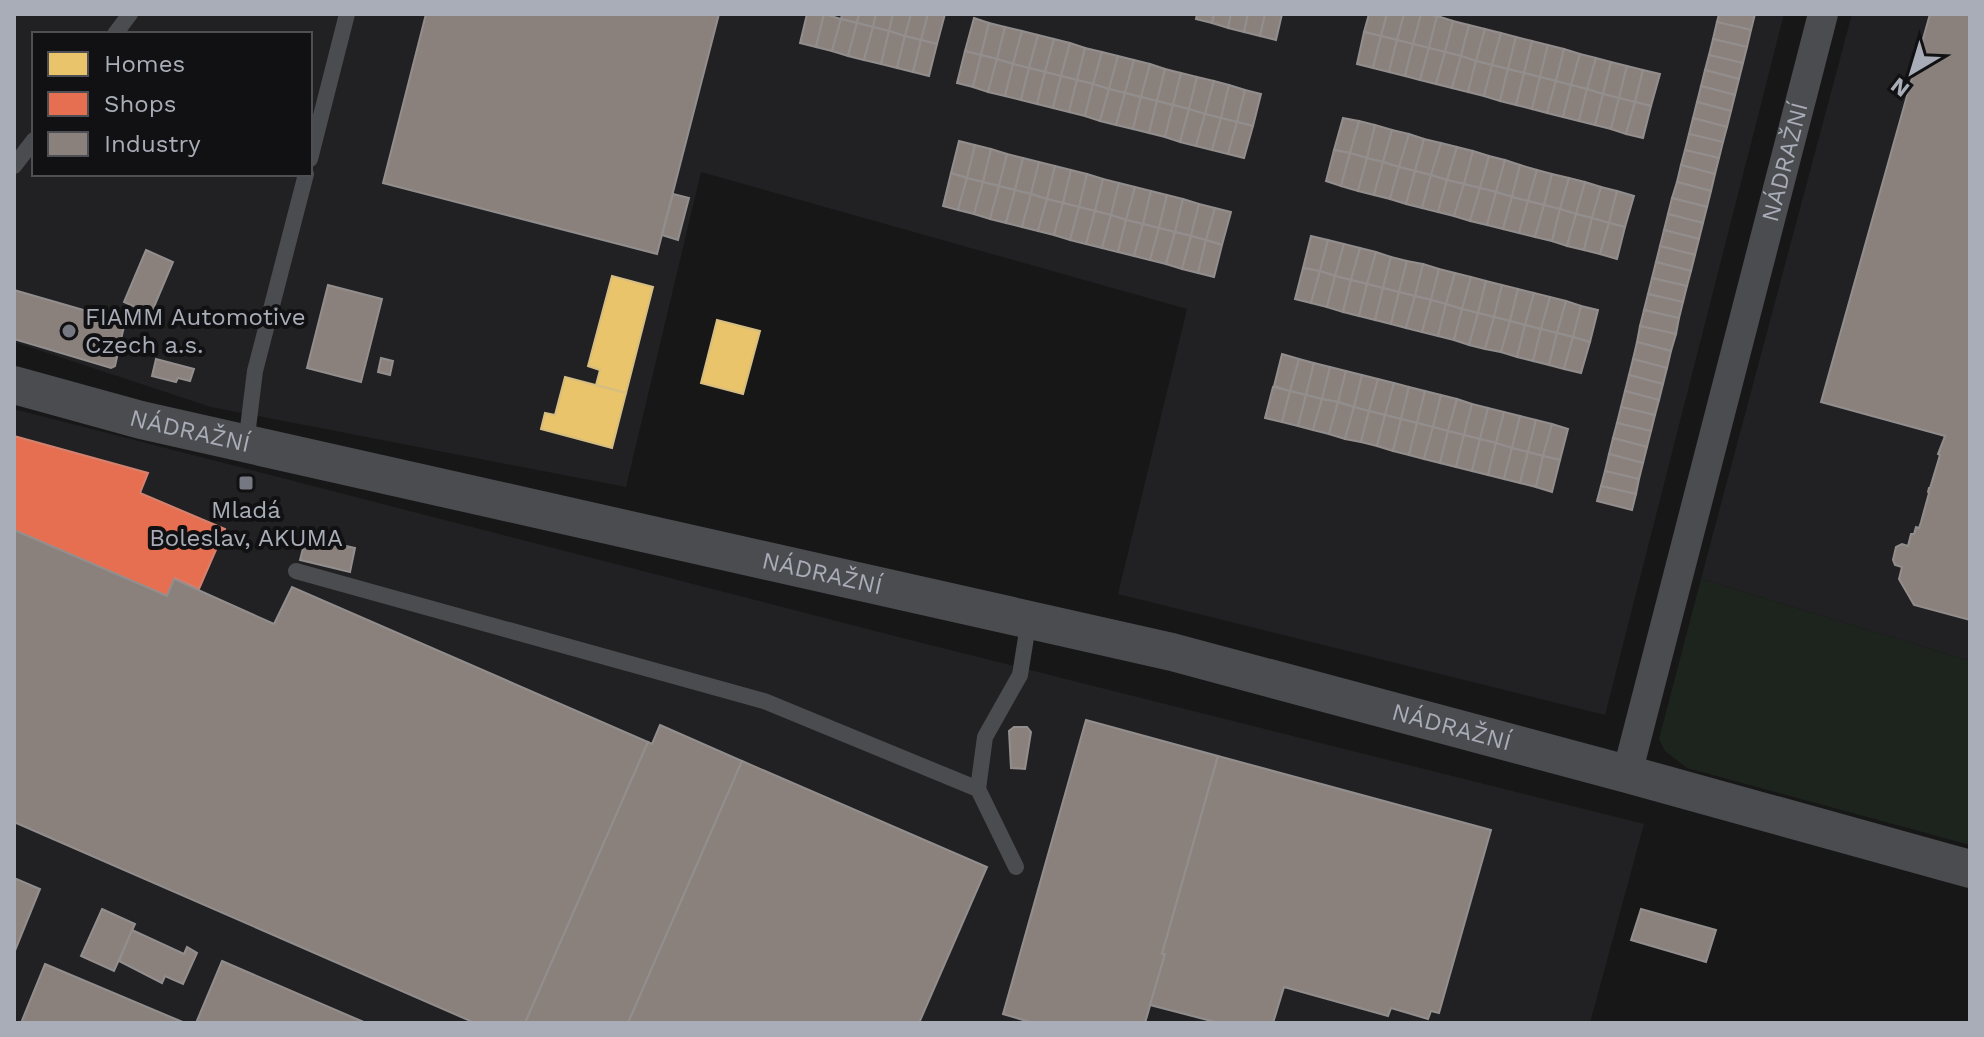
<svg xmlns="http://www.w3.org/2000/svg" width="1984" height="1037" viewBox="0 0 1984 1037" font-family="'Work Sans',sans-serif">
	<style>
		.built { fill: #212123; fill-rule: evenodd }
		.green { fill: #1d241e }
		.homes { fill: #e9c46a; stroke: #d6bd81; stroke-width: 2 }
		.shops { fill: #e76f51; stroke: #d48270; stroke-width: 2 }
		.industry { fill: #8a817c; stroke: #938e8e; stroke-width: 2 }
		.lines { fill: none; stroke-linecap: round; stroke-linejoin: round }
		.service { stroke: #4b4c50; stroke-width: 16 }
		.minor { stroke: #4b4c50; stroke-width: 30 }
		.tertiary { stroke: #4b4c50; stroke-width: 38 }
		.poi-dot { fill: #757880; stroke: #111113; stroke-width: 3 }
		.labels { text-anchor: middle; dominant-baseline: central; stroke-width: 8; stroke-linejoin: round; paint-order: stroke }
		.street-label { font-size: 24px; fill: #a8adb8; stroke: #111113 }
		.poi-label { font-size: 24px; fill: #a8adb8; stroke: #111113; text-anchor: start }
	</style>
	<rect width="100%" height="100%" fill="#171717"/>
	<g class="built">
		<path d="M14,14h1770l-179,701 -487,-121 69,-285 -486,-137 -75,315 -415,-80 -197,-65zM34,34h276v140h-276z"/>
		<polygon points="1852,14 1970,14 1970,661 1701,579"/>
		<polygon points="14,409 918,642 1644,824 1590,1023 14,1023"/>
	</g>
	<polygon class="green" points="1701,579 1970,661 1970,845 1687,768 1665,751 1659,739"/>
	<g class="homes">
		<polygon points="612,276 653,287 626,393 596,385 600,370 588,366"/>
		<polygon points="717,320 760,331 743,394 701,383"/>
		<polygon points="565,377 626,393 612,448 541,429 545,413 555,415"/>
	</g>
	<polygon class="shops" points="14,436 148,473 140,493 225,529 199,589 175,578 167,596 14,530"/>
	<g class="industry">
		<polygon points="426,14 719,14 657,254 383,183"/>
		<polygon points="807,14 824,14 816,47 800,43"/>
		<polygon points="824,14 841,19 832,51 816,47"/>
		<polygon points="842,14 859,14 857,23 841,19"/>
		<polygon points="859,14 876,14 873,27 857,23"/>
		<polygon points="876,14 893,14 889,31 873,27"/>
		<polygon points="893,14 911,14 905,36 889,31"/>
		<polygon points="911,14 928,14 921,40 905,36"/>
		<polygon points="928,14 945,14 937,44 921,40"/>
		<polygon points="1197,14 1214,14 1212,23 1196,19"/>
		<polygon points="1214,14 1231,14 1228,28 1212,23"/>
		<polygon points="1231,14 1248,14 1244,32 1228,28"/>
		<polygon points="1248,14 1265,14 1260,36 1244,32"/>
		<polygon points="1265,14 1282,14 1276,40 1260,36"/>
		<polygon points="1369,14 1387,14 1381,36 1364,32"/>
		<polygon points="1387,14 1404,14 1397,40 1381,36"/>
		<polygon points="1404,14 1421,14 1413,44 1397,40"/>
		<polygon points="1421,14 1437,16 1429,48 1413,44"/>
		<polygon points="1719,14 1755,14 1751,30 1717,22"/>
		<polygon points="1930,14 1970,15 1970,620 1914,605 1899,579 1902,567 1895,565 1893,560 1896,547 1902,544 1908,546 1911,534 1914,534 1916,527 1919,528 1921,522 1929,493 1928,492 1929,488 1930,488 1940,455 1938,454 1945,436 1821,402"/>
		<polygon points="1437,16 1453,21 1445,52 1429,48"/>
		<polygon points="974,18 989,23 981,55 965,51"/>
		<polygon points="841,19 857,23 848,56 832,51"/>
		<polygon points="1453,21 1469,25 1461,56 1445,52"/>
		<polygon points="1717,22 1751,30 1747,47 1713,39"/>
		<polygon points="857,23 873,27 864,60 848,56"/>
		<polygon points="989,23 1005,27 997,59 981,55"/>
		<polygon points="1469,25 1485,29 1476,61 1461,56"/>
		<polygon points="873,27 889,31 881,64 864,60"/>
		<polygon points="1005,27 1022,31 1013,64 997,59"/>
		<polygon points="1485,29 1501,33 1492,65 1476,61"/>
		<polygon points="889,31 905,36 897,68 881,64"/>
		<polygon points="1022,31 1038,35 1029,68 1013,64"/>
		<polygon points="1364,32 1381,36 1373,68 1357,64"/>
		<polygon points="1501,33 1516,37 1508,69 1492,65"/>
		<polygon points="1038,35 1054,39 1045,72 1029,68"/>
		<polygon points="905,36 921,40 913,72 897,68"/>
		<polygon points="1381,36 1397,40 1389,72 1373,68"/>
		<polygon points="1516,37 1532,41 1524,73 1508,69"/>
		<polygon points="1054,39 1070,43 1061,76 1045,72"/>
		<polygon points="1713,39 1747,47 1743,63 1709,55"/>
		<polygon points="921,40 937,44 929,76 913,72"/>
		<polygon points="1397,40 1413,44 1405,76 1389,72"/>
		<polygon points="1532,41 1548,45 1540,77 1524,73"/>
		<polygon points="1070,43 1085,48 1077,80 1061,76"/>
		<polygon points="1413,44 1429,48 1420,80 1405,76"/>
		<polygon points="1548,45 1564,49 1556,81 1540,77"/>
		<polygon points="1085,48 1102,52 1093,84 1077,80"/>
		<polygon points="1429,48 1445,52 1436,84 1420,80"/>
		<polygon points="1564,49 1580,54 1571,85 1556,81"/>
		<polygon points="965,51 981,55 973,87 957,83"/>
		<polygon points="1102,52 1118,56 1109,89 1093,84"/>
		<polygon points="1445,52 1461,56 1452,88 1436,84"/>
		<polygon points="1580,54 1596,58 1587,89 1571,85"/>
		<polygon points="981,55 997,59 988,92 973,87"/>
		<polygon points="1709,55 1743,63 1739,79 1705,70"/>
		<polygon points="1118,56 1134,60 1125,93 1109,89"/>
		<polygon points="1461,56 1476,61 1468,92 1452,88"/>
		<polygon points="1596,58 1611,62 1603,94 1587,89"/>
		<polygon points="997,59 1013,64 1005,96 988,92"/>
		<polygon points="1134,60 1150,64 1141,97 1125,93"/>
		<polygon points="1476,61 1492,65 1484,96 1468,92"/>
		<polygon points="1611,62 1627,66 1619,98 1603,94"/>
		<polygon points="1013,64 1029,68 1021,100 1005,96"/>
		<polygon points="1150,64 1165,69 1157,101 1141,97"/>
		<polygon points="1492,65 1508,69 1500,101 1484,96"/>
		<polygon points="1627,66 1643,70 1635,102 1619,98"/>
		<polygon points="1029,68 1045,72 1037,104 1021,100"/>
		<polygon points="1165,69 1181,73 1173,105 1157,101"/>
		<polygon points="1508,69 1524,73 1516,105 1500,101"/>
		<polygon points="1643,70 1660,74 1651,106 1635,102"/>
		<polygon points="1705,70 1739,79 1735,95 1701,86"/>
		<polygon points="1045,72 1061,76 1053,108 1037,104"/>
		<polygon points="1181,73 1197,77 1189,109 1173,105"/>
		<polygon points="1524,73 1540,77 1532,109 1516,105"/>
		<polygon points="1061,76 1077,80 1069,112 1053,108"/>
		<polygon points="1197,77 1214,81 1205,114 1189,109"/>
		<polygon points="1540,77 1556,81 1547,113 1532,109"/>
		<polygon points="1077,80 1093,84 1085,116 1069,112"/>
		<polygon points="1214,81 1229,85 1221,118 1205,114"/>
		<polygon points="1556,81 1571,85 1563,117 1547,113"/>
		<polygon points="1093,84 1109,89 1100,121 1085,116"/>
		<polygon points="1229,85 1245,90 1237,122 1221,118"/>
		<polygon points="1571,85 1587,89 1579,121 1563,117"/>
		<polygon points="1701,86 1735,95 1731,111 1697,102"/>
		<polygon points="1109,89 1125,93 1116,125 1100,121"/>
		<polygon points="1587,89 1603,94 1595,125 1579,121"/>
		<polygon points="1245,90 1261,94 1253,126 1237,122"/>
		<polygon points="1125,93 1141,97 1133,129 1116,125"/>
		<polygon points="1603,94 1619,98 1611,129 1595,125"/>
		<polygon points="1141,97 1157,101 1149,133 1133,129"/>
		<polygon points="1619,98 1635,102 1626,134 1611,129"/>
		<polygon points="1157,101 1173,105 1165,137 1149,133"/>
		<polygon points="1635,102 1651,106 1643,138 1626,134"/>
		<polygon points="1697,102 1731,111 1727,127 1693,118"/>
		<polygon points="1173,105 1189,109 1180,142 1165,137"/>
		<polygon points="1189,109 1205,114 1196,146 1180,142"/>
		<polygon points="1205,114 1221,118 1212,150 1196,146"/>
		<polygon points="1221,118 1237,122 1228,154 1212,150"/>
		<polygon points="1343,118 1359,121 1350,153 1334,150"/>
		<polygon points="1693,118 1727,127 1723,142 1689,134"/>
		<polygon points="1359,121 1375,125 1367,158 1350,153"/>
		<polygon points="1237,122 1253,126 1244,158 1228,154"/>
		<polygon points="1375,125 1392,130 1383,162 1367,158"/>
		<polygon points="1392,130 1409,134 1399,167 1383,162"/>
		<polygon points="1409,134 1424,139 1415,171 1399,167"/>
		<polygon points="1689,134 1723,142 1719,158 1685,150"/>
		<polygon points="1424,139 1441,143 1431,175 1415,171"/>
		<polygon points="959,141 975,145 967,178 951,173"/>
		<polygon points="1441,143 1457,147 1447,180 1431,175"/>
		<polygon points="975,145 991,149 983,182 967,178"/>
		<polygon points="1457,147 1473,151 1464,184 1447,180"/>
		<polygon points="991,149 1007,154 999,186 983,182"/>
		<polygon points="1334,150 1350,153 1341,186 1326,181"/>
		<polygon points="1685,150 1719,158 1715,174 1681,165"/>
		<polygon points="1473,151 1489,156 1480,188 1464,184"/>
		<polygon points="1350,153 1367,158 1358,191 1341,186"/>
		<polygon points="1007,154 1023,158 1015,190 999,186"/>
		<polygon points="1489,156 1505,160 1496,192 1480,188"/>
		<polygon points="1023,158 1039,162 1031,194 1015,190"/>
		<polygon points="1367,158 1383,162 1374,195 1358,191"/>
		<polygon points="1505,160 1520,165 1512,197 1496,192"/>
		<polygon points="1039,162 1055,166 1047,199 1031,194"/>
		<polygon points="1383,162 1399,167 1390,199 1374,195"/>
		<polygon points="1520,165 1537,170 1528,201 1512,197"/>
		<polygon points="1681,165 1715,174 1711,191 1677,182"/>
		<polygon points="1055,166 1071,170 1063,203 1047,199"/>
		<polygon points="1399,167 1415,171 1406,204 1390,199"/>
		<polygon points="1071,170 1087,174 1079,207 1063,203"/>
		<polygon points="1537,170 1552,174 1544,205 1528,201"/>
		<polygon points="1415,171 1431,175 1422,208 1406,204"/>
		<polygon points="951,173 967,178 958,210 943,206"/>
		<polygon points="1087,174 1103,179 1095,211 1079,207"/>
		<polygon points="1552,174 1569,178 1560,209 1544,205"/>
		<polygon points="1431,175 1447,180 1438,212 1422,208"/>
		<polygon points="967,178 983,182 974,214 958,210"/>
		<polygon points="1569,178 1585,182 1576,214 1560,209"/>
		<polygon points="1103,179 1119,183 1111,215 1095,211"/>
		<polygon points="1447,180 1464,184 1454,216 1438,212"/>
		<polygon points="983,182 999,186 990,219 974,214"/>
		<polygon points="1585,182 1601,187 1592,218 1576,214"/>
		<polygon points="1677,182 1711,191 1707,207 1672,198"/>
		<polygon points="1119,183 1135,187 1126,220 1111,215"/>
		<polygon points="1464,184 1480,188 1470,221 1454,216"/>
		<polygon points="999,186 1015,190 1006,223 990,219"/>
		<polygon points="1135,187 1151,191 1143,224 1126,220"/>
		<polygon points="1601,187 1617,191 1609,223 1592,218"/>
		<polygon points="1480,188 1496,192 1487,225 1470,221"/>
		<polygon points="1015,190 1031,194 1022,227 1006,223"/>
		<polygon points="1151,191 1167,195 1159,228 1143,224"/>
		<polygon points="1617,191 1634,196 1625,227 1609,223"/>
		<polygon points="1496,192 1512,197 1503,229 1487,225"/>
		<polygon points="673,194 689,198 678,240 662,235"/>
		<polygon points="1031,194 1047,199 1038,231 1022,227"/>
		<polygon points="1167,195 1183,199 1175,232 1159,228"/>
		<polygon points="1512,197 1528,201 1519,233 1503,229"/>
		<polygon points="1672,198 1707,207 1703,223 1668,214"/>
		<polygon points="1047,199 1063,203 1054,235 1038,231"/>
		<polygon points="1183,199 1199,204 1191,236 1175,232"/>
		<polygon points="1528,201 1544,205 1535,237 1519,233"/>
		<polygon points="1063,203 1079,207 1070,240 1054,235"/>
		<polygon points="1199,204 1215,208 1206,240 1191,236"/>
		<polygon points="1544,205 1560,209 1552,241 1535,237"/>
		<polygon points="1079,207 1095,211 1086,244 1070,240"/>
		<polygon points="1215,208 1231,212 1222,245 1206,240"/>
		<polygon points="1560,209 1576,214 1567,246 1552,241"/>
		<polygon points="1095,211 1111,215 1102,248 1086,244"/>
		<polygon points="1576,214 1592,218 1584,250 1567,246"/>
		<polygon points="1668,214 1703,223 1699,239 1664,230"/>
		<polygon points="1111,215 1126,220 1118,252 1102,248"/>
		<polygon points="1592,218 1609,223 1600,254 1584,250"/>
		<polygon points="1126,220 1143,224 1134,256 1118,252"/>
		<polygon points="1609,223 1625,227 1617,259 1600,254"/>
		<polygon points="1143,224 1159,228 1150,260 1134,256"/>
		<polygon points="1159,228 1175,232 1166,264 1150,260"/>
		<polygon points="1664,230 1699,239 1695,255 1660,246"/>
		<polygon points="1175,232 1191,236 1182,269 1166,264"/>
		<polygon points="1191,236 1206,240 1198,273 1182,269"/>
		<polygon points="1311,236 1328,240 1320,271 1303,268"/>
		<polygon points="1206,240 1222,245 1214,277 1198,273"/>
		<polygon points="1328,240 1344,244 1335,276 1320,271"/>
		<polygon points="1344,244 1360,248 1351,280 1335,276"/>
		<polygon points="1660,246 1695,255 1691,271 1656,262"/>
		<polygon points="1360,248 1376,252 1367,284 1351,280"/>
		<polygon points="146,250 173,262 151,314 124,302"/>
		<polygon points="1376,252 1391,257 1383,288 1367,284"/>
		<polygon points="1391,257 1407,261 1399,292 1383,288"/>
		<polygon points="1407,261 1423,264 1415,296 1399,292"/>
		<polygon points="1656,262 1691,271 1687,286 1652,278"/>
		<polygon points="1423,264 1439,269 1431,300 1415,296"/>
		<polygon points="1303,268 1320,271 1311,303 1295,299"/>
		<polygon points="1439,269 1455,273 1446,304 1431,300"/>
		<polygon points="1320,271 1335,276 1327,307 1311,303"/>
		<polygon points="1455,273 1471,277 1462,309 1446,304"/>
		<polygon points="1335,276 1351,280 1343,312 1327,307"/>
		<polygon points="1471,277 1486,281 1478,313 1462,309"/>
		<polygon points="1652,278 1687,286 1683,302 1648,294"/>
		<polygon points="1351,280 1367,284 1359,316 1343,312"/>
		<polygon points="1486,281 1502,285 1494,317 1478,313"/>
		<polygon points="1367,284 1383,288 1375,320 1359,316"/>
		<polygon points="328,285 382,299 361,382 307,368"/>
		<polygon points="1502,285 1518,289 1510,321 1494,317"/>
		<polygon points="1383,288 1399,292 1391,324 1375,320"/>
		<polygon points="1518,289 1534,293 1525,325 1510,321"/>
		<polygon points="14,290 125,322 115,366 111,368 14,339"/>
		<polygon points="1399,292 1415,296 1406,328 1391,324"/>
		<polygon points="1534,293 1550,297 1541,329 1525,325"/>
		<polygon points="1648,294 1683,302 1679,318 1644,310"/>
		<polygon points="1415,296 1431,300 1422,332 1406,328"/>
		<polygon points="1550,297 1566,301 1557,333 1541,329"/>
		<polygon points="1431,300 1446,304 1438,336 1422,332"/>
		<polygon points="1566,301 1581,306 1573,337 1557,333"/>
		<polygon points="1446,304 1462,309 1454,340 1438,336"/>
		<polygon points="1581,306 1598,310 1590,342 1573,337"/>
		<polygon points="1462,309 1478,313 1469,345 1454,340"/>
		<polygon points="1644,310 1679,318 1676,334 1640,326"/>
		<polygon points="1478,313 1494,317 1485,349 1469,345"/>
		<polygon points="1494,317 1510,321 1501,352 1485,349"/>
		<polygon points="1510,321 1525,325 1517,357 1501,352"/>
		<polygon points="1525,325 1541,329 1533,361 1517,357"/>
		<polygon points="1640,326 1676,334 1671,351 1637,342"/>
		<polygon points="1541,329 1557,333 1549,365 1533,361"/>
		<polygon points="1557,333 1573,337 1564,369 1549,365"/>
		<polygon points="1573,337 1590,342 1581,373 1564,369"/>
		<polygon points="1637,342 1671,351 1667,368 1633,359"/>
		<polygon points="1282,354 1299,359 1290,391 1274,386"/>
		<polygon points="381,358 393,361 390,375 378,372"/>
		<polygon points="156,359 194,369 190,381 178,378 176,382 152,376"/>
		<polygon points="1299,359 1314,363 1306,395 1290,391"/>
		<polygon points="1633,359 1667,368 1663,384 1629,375"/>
		<polygon points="1314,363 1330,367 1322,399 1306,395"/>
		<polygon points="1330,367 1346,371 1338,402 1322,399"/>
		<polygon points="1346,371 1362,375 1354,407 1338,402"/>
		<polygon points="1362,375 1378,379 1369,411 1354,407"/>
		<polygon points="1629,375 1663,384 1659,400 1625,391"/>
		<polygon points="1378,379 1394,383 1385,415 1369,411"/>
		<polygon points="1394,383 1409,387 1401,419 1385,415"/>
		<polygon points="1273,387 1290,391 1282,422 1265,418"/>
		<polygon points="1409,387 1425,391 1417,423 1401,419"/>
		<polygon points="1290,391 1306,395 1298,426 1282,422"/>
		<polygon points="1425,391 1441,395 1433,427 1417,423"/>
		<polygon points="1625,391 1659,400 1655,415 1621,407"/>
		<polygon points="1306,395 1322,399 1313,430 1298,426"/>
		<polygon points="1441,395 1457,399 1448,431 1433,427"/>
		<polygon points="1322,399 1338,402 1329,434 1313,430"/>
		<polygon points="1457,399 1472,404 1464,435 1448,431"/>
		<polygon points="1338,402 1354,407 1345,439 1329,434"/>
		<polygon points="1472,404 1488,408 1480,439 1464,435"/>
		<polygon points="1354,407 1369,411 1361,442 1345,439"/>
		<polygon points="1621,407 1655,415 1651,431 1617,423"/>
		<polygon points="1488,408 1504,412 1496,443 1480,439"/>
		<polygon points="1369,411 1385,415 1377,446 1361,442"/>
		<polygon points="1504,412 1520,416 1512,448 1496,443"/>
		<polygon points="1385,415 1401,419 1393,451 1377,446"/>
		<polygon points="1520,416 1536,420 1528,452 1512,448"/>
		<polygon points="1401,419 1417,423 1409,455 1393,451"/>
		<polygon points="1536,420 1552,424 1543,456 1528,452"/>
		<polygon points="1417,423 1433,427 1424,459 1409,455"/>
		<polygon points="1617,423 1651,431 1647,447 1613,438"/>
		<polygon points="1552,424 1568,429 1560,460 1543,456"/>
		<polygon points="1433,427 1448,431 1440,463 1424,459"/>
		<polygon points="1448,431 1464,435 1456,467 1440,463"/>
		<polygon points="1464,435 1480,439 1472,471 1456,467"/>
		<polygon points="1613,438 1647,447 1643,463 1609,454"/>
		<polygon points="1480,439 1496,443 1488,475 1472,471"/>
		<polygon points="1496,443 1512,448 1504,479 1488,475"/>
		<polygon points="1512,448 1528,452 1520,483 1504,479"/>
		<polygon points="1528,452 1543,456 1536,487 1520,483"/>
		<polygon points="1609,454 1643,463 1639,479 1605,471"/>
		<polygon points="1543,456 1560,460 1552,492 1536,487"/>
		<polygon points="1605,471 1639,479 1636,494 1601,486"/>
		<polygon points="1601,486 1636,494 1632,510 1597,501"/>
		<polygon points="14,530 167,596 174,579 274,624 292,587 648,742 525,1023 475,1023 14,822"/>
		<polygon points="306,537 355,548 350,572 300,560"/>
		<polygon points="1086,720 1218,756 1162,954 1165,954 1145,1023 1033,1023 1003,1014"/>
		<polygon points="660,725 742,761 628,1023 525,1023 648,742 652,744"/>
		<polygon points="1014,727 1027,727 1031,732 1025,769 1011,768 1009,731"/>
		<polygon points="1218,756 1491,830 1439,1013 1431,1011 1428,1019 1391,1008 1388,1016 1284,987 1273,1023 1219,1023 1150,1005 1165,954 1162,954"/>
		<polygon points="742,761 987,867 919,1023 628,1023"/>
		<polygon points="14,878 40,889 14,953"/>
		<polygon points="102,909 135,924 114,971 81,956"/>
		<polygon points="1641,909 1716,930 1706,962 1631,940"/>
		<polygon points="132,930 184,954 187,947 197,953 183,984 165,976 162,983 119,961"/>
		<polygon points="222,961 366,1023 196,1023"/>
		<polygon points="45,964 185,1023 21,1023"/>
	</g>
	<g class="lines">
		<g class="service">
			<polyline points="115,34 130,14"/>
			<polyline points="310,159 347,14"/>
			<polyline points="14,166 34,140"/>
			<polyline points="246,444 255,371 306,174"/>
			<polyline points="296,571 764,701 978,789 1016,867"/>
			<polyline points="978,789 985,737 1020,675 1029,619"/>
		</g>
		<path class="minor" id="s1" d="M1627,774l196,-760"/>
		<path class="tertiary" id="s2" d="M14,385l127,35 1031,232 455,122 343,95"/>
	</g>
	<g class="poi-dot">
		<circle cx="69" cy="331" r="8"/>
		<rect x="238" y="475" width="16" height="16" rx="4"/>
	</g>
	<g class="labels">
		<g class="street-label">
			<text stroke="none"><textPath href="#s1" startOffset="632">NÁDRAŽNÍ</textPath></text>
			<text stroke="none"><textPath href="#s2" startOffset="182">NÁDRAŽNÍ</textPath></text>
			<text stroke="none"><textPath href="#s2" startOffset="830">NÁDRAŽNÍ</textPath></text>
			<text stroke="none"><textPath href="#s2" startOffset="1478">NÁDRAŽNÍ</textPath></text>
		</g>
		<g class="poi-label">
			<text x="85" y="317">FIAMM Automotive<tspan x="85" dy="28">Czech a.s.</tspan></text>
			<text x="246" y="510" text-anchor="middle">Mladá<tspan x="246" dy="28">Boleslav, AKUMA</tspan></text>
		</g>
	</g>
	<rect width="1984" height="1037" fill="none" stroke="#a8adb8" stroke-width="32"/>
	<rect x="32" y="32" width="280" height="144" fill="#111113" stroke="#4d4f55" stroke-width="2"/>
	<rect x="48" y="52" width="40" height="24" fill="#e9c46a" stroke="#4d4f55" stroke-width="2"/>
	<text x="104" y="72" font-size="24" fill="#a8adb8">Homes</text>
	<rect x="48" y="92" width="40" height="24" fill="#e76f51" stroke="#4d4f55" stroke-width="2"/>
	<text x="104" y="112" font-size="24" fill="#a8adb8">Shops</text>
	<rect x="48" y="132" width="40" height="24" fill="#8a817c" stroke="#4d4f55" stroke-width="2"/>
	<text x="104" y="152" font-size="24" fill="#a8adb8">Industry</text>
	<g transform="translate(1912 72) rotate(218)" stroke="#111113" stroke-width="6" paint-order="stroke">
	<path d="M0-6L14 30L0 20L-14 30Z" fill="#a8adb8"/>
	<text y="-12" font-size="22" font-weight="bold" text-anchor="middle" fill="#a8adb8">N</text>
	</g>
</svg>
